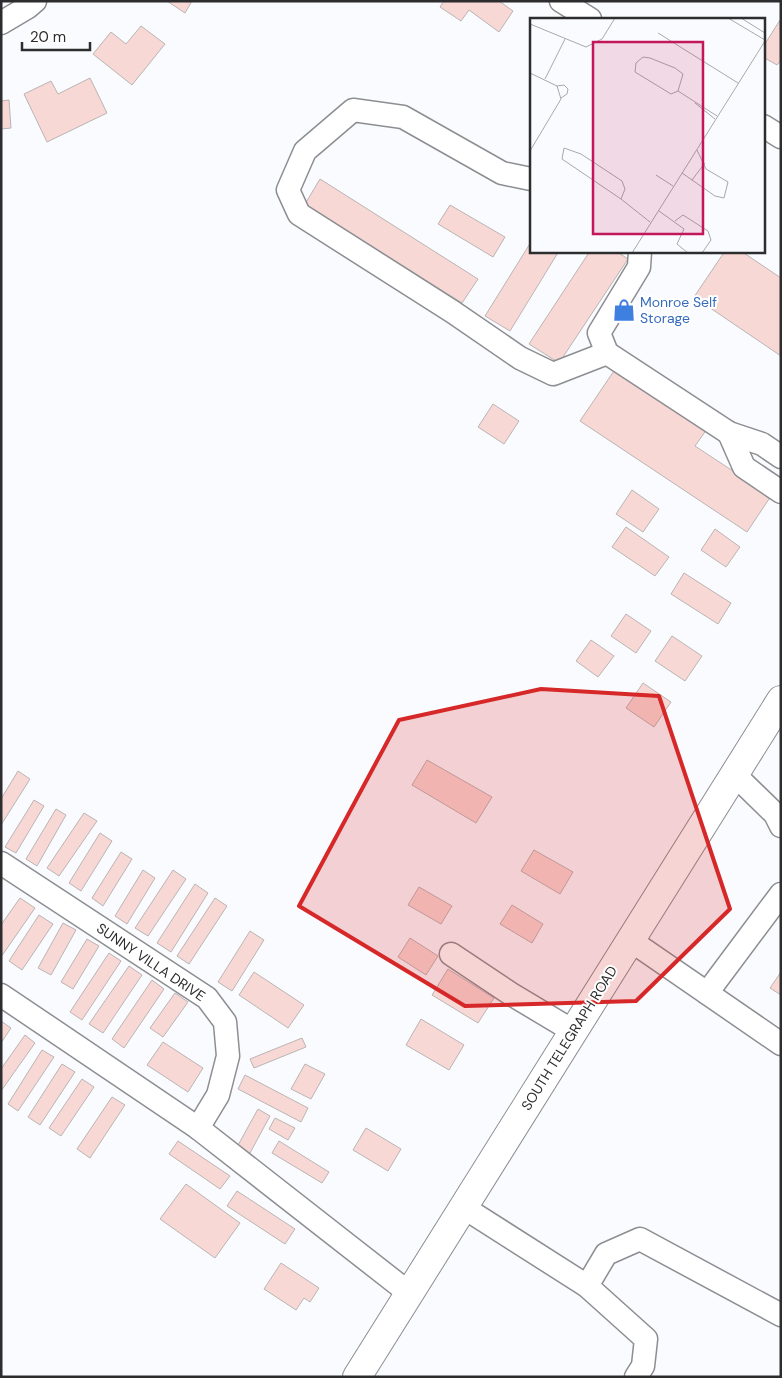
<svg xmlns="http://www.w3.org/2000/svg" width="782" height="1378" viewBox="0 0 782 1378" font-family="'DM Sans',sans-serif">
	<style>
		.building { fill: #f8d8d4; stroke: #bab4b4 }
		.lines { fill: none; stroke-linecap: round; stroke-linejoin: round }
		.minor-casing { stroke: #8d8e92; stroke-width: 25 }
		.major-casing { stroke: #8d8e92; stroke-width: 30 }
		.minor { stroke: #fff; stroke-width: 22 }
		.major { stroke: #fff; stroke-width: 28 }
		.marked { fill: #d62828; fill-opacity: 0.2; stroke: #d62828; stroke-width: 4; stroke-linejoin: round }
		.labels { text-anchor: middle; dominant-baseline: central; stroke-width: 4; stroke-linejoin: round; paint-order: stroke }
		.shop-label { font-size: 14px; fill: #366cbe; stroke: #fff; text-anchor: start }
		.street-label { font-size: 14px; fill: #2d2d2f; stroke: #fff }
		.inset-road { fill: none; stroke: #a8a9ab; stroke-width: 1 }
		.view { fill: #c2185b; fill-opacity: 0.15; stroke: #c2185b; stroke-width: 2.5 }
		.inset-edge { fill: none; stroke: #2d2d2f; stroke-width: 2.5 }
	</style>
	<rect width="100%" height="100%" fill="#fafbfe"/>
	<g class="building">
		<polygon points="167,1 192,1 185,13"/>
		<polygon points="444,1 499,1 513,11 499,32 469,10 461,21 440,7"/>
		<polygon points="780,20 781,60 777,65 763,57 763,47"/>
		<polygon points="141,26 165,44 132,85 93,54 111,32 126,44"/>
		<polygon points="90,78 107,113 47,142 24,94 51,81 58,94"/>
		<polygon points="9,100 11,128 1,129 1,101"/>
		<polygon points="320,179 478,279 462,303 305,204"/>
		<polygon points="450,205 505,237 493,257 438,224"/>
		<polygon points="531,242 531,251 559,251 510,331 485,316"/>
		<polygon points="590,251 616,251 628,259 559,363 529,344"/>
		<polygon points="725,251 741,251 781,278 781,356 694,297"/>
		<polygon points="616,368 707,429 695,446 771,496 747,532 580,421"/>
		<polygon points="493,404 519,421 504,444 478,427"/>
		<polygon points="632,490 659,509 643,532 616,514"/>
		<polygon points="626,527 669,557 655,576 612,547"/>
		<polygon points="715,529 740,547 726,567 701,550"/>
		<polygon points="684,573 731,603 718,624 671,594"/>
		<polygon points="626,614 651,631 636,653 611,636"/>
		<polygon points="672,636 702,656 685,681 655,661"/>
		<polygon points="591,640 614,656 598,677 576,661"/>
		<polygon points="643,683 671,702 654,727 626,708"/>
		<polygon points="427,760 492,797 476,823 412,785"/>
		<polygon points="18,771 30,779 1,825 1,799"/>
		<polygon points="34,800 44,806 16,853 5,847"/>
		<polygon points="56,809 66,815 37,866 26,859"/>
		<polygon points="84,813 97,821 59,876 47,868"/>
		<polygon points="100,833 112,841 81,891 69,883"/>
		<polygon points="534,850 573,872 560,894 521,871"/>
		<polygon points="121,852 132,859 103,906 92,898"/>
		<polygon points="143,870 155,878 127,924 115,916"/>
		<polygon points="173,870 186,879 148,936 135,928"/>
		<polygon points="195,884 208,893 171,952 157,943"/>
		<polygon points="419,887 452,906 441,924 408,905"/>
		<polygon points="20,898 35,908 1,957 1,925"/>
		<polygon points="215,898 227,906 189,964 177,956"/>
		<polygon points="512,905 543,924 532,943 500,924"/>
		<polygon points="39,915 53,924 22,970 9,961"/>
		<polygon points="63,923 76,930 51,975 38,968"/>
		<polygon points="250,931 264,940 232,991 218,982"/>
		<polygon points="410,938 438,956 426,975 398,957"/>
		<polygon points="87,939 99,946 73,989 61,982"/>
		<polygon points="109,953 121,961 82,1020 70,1012"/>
		<polygon points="129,966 142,975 103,1033 89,1024"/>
		<polygon points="448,969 494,998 478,1023 432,995"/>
		<polygon points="254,972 304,1005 288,1028 239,995"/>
		<polygon points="781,972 781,995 770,988"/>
		<polygon points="152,980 164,989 124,1048 112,1039"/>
		<polygon points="175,993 188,1002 163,1037 150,1028"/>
		<polygon points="421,1019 464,1045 449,1070 406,1045"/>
		<polygon points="1,1021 11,1028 1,1043"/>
		<polygon points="25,1035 35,1043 1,1091 1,1069"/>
		<polygon points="302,1038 306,1047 254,1068 250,1059"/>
		<polygon points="163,1042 203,1068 188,1092 147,1065"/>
		<polygon points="42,1050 54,1057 18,1111 8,1104"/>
		<polygon points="62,1064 75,1072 40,1125 28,1117"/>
		<polygon points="305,1064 325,1074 311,1099 291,1089"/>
		<polygon points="245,1075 308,1108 301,1122 238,1089"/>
		<polygon points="82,1079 94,1087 61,1136 49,1128"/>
		<polygon points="112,1097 125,1105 90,1158 77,1149"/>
		<polygon points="258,1109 270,1116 250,1153 237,1147"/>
		<polygon points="275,1118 295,1128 288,1140 269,1129"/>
		<polygon points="366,1128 401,1149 388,1171 353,1150"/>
		<polygon points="178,1141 230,1176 220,1189 169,1154"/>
		<polygon points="279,1141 329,1172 322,1183 272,1153"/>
		<polygon points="186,1184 240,1223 215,1258 160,1219"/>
		<polygon points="237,1191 295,1229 285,1244 227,1206"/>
		<polygon points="281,1263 319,1288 310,1302 304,1298 296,1310 264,1289"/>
	</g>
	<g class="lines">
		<defs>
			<g id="minor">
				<polyline points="561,1 590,19"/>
				<polyline points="1,23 28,7 35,1"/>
				<polyline points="763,126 781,137"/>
				<polyline points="531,179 502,173 403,117 353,110 305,151 288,190 299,214 453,312 520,358 553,374 607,353"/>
				<polyline points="640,251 639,267 599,333 607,353 729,433 762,444 781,457"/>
				<polyline points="729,433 744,467 781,492"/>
				<polyline points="734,774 775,814 781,826"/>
				<polyline points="1,863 207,998 225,1022 228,1056 218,1095 198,1128 1,995"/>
				<polyline points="630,940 781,1044"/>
				<polyline points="451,954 511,994 573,1031"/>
				<polyline points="707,993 781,894"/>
				<polyline points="198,1128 409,1293"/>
				<polyline points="463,1207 587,1286 646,1339 643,1366 636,1377"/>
				<polyline points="587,1286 606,1254 640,1239 781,1315"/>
			</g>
			<polyline id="major" points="357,1377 781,700"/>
		</defs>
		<use href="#minor" class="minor-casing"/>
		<use href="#major" class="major-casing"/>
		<use href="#minor" class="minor"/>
		<use href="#major" class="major"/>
	</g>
	<path class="marked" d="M541,689l118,7 71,213 -94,92 -171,5 -166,-100 100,-186z"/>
	<defs>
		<symbol id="shop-bare" viewBox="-9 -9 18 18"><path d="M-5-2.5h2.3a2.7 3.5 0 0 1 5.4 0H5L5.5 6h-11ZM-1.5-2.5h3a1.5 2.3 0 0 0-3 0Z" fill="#3f7fe0" stroke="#fff" stroke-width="2.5" paint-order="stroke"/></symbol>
	</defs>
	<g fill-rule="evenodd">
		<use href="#shop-bare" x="608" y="294" width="32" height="32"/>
	</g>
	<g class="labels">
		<g class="shop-label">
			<text x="640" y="302">Monroe Self<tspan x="640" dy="16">Storage</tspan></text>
		</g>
		<g class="street-label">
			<text transform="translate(151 962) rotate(34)">SUNNY VILLA DRIVE</text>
			<text transform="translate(569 1038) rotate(-58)">SOUTH TELEGRAPH ROAD</text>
		</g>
	</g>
	<g transform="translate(530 18)">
		<rect width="235" height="235" fill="#fafbfe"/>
		<path class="inset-road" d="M198,0l37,22M211,0l24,15M0,6l56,23 16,-8 13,-21M128,15l80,50M0,55l27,13 4,13 -31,52M15,61l20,-40M27,68l7,-1 4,4 -1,5 -6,4M148,73l-7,3 -36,-22 1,-9 7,-6 7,1 25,10 8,6 -5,17 39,25M165,85l20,16M34,130l17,6 41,27 3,8 -4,10 -59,-40zM152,155l33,23 9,2 4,-16 -22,-13 -9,-19M126,157l17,11M162,162l13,-17M91,181l29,23M129,193l25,18 -7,15 11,9M145,203l8,-6 25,16 3,9 -9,13M102,235l133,-212"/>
		<path class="view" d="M63,24h110v192h-110z"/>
		<rect width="235" height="235" class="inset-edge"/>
	</g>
	<rect width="782" height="1378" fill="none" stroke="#2d2d2f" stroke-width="5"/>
	<path d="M22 42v8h68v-8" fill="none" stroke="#2d2d2f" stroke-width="2.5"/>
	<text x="30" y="42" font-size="15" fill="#2d2d2f" stroke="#ffffff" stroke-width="4" paint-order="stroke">20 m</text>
</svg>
